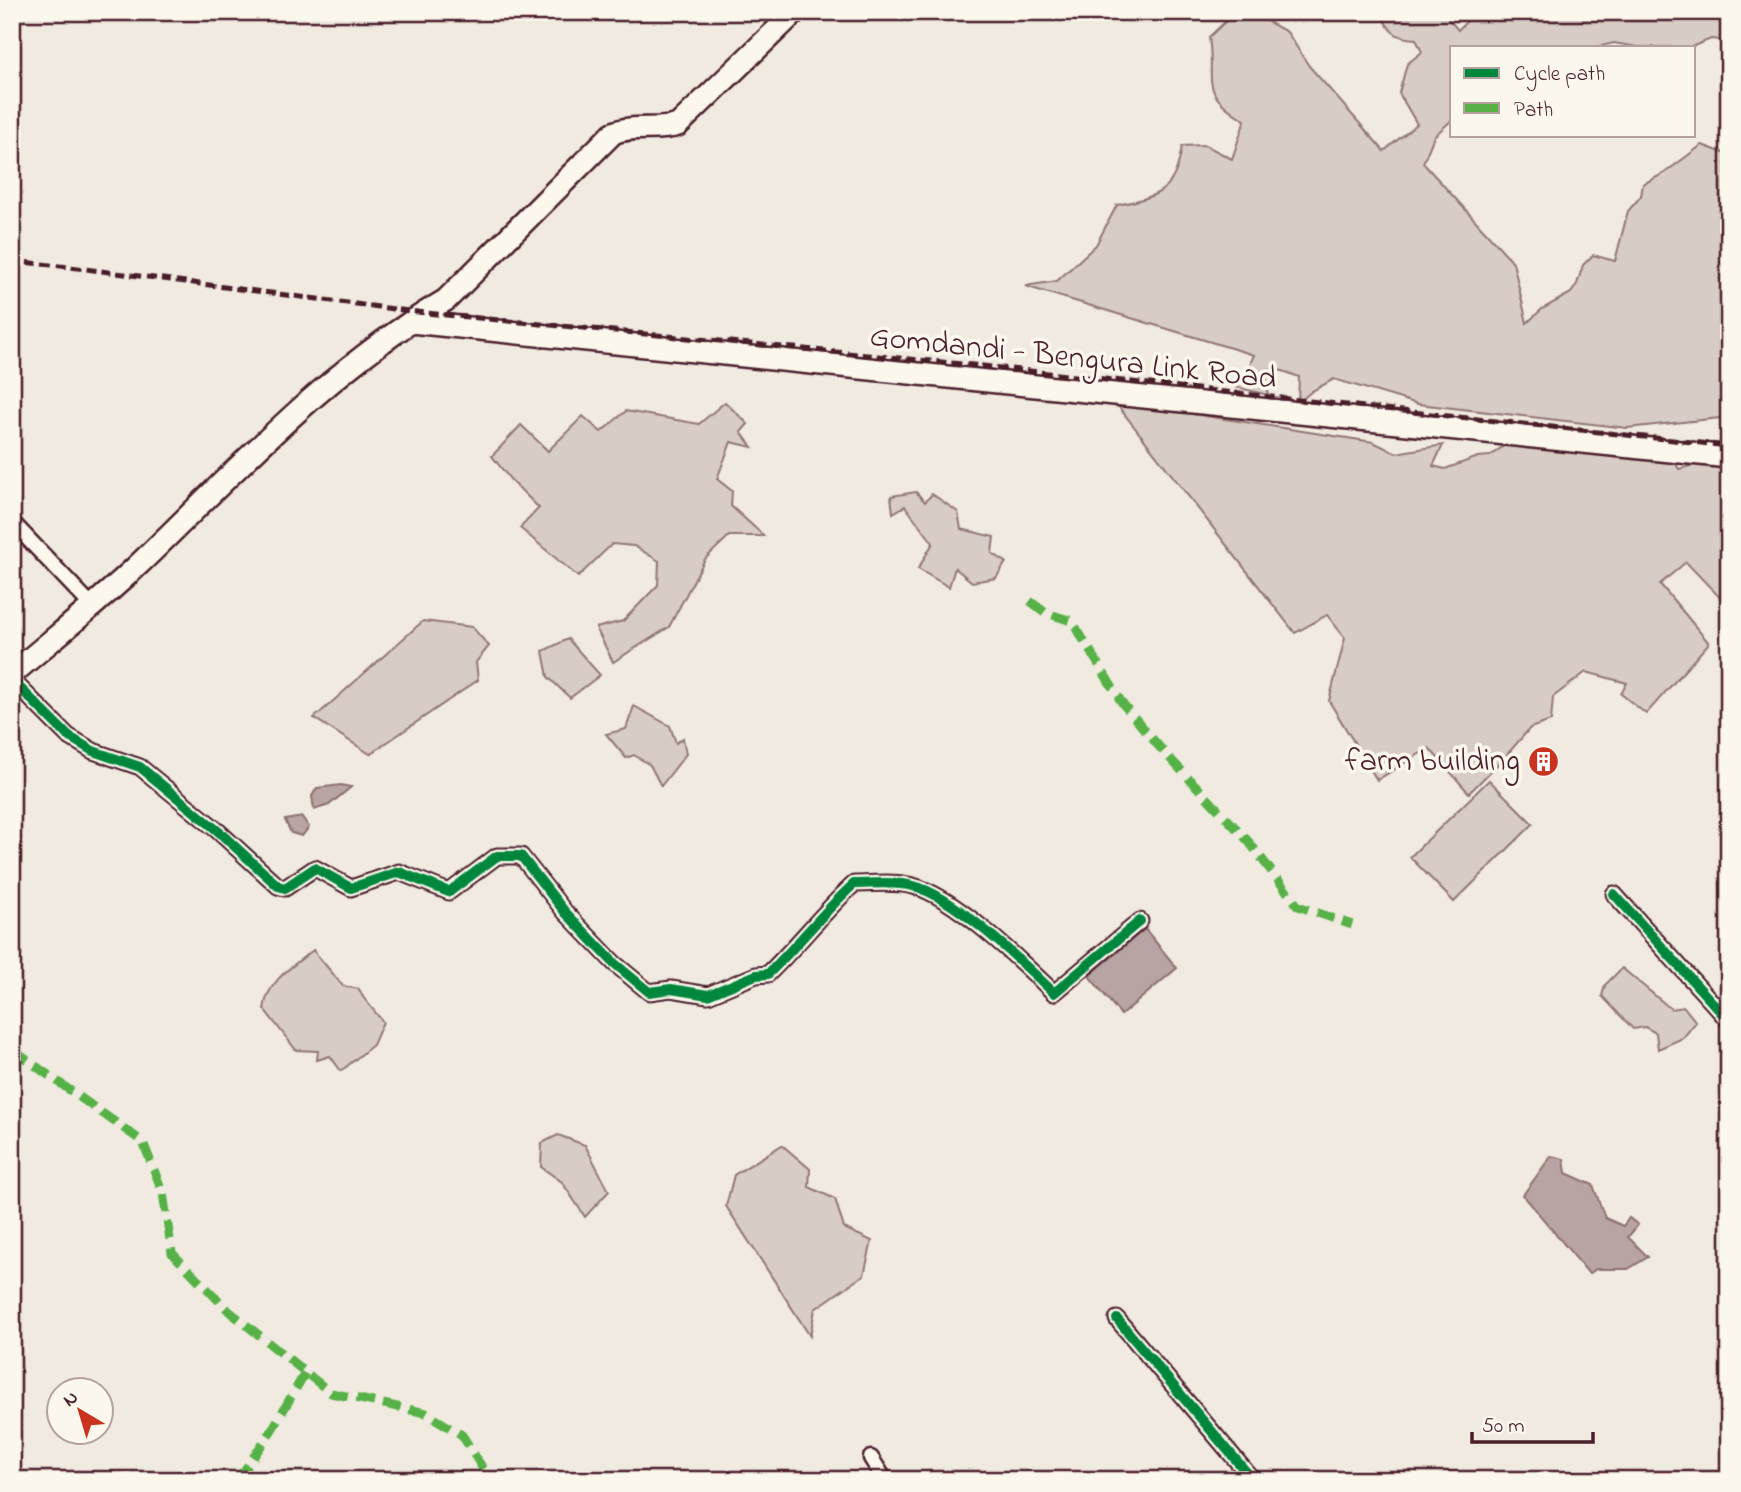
<svg xmlns="http://www.w3.org/2000/svg" width="1741" height="1492" viewBox="0 0 1741 1492" font-family="'Indie Flower',sans-serif">
	<style>
		.green { fill: #d8ccc6; stroke: #917678; stroke-width: 2 }
		.water { fill: #b8a4a2; stroke: #8c6f72; stroke-width: 2 }
		.lines { fill: none; stroke-linecap: round; stroke-linejoin: round }
		.street-casing { stroke: #4a1f2b; stroke-width: 19 }
		.secondary-casing { stroke: #4a1f2b; stroke-width: 26 }
		.street { stroke: #fbf7ec; stroke-width: 14 }
		.secondary { stroke: #fbf7ec; stroke-width: 21 }
		.rail { stroke: #4a1f2b; stroke-width: 5; stroke-dasharray: 10 5; stroke-linecap: butt }
		.quiet { stroke: #57b146; stroke-width: 9; stroke-dasharray: 18 9; stroke-linecap: butt }
		.cycleway-casing { stroke: #fbf7ec; stroke-width: 15 }
		.cycleway { stroke: #00873e; stroke-width: 10 }
		.labels { text-anchor: middle; dominant-baseline: central; stroke-width: 7; stroke-linejoin: round; paint-order: stroke }
		.street-label { font-size: 32px; fill: #4a1f2b; stroke: #fbf7ec }
		.poi-label { font-size: 32px; fill: #4a1f2b; stroke: #fbf7ec; text-anchor: end }
	</style>
	<rect width="100%" height="100%" fill="#f0eae0"/>
	<filter id="ink" filterUnits="userSpaceOnUse"><feTurbulence type="fractalNoise" baseFrequency=".0143" numOctaves="2"/><feDisplacementMap in="SourceGraphic" scale="14" xChannelSelector="R" yChannelSelector="G"/><feConvolveMatrix kernelMatrix="1 2 1 2 8 2 1 2 1" color-interpolation-filters="sRGB"/></filter>
	<g filter="url(#ink)">
		<g class="green">
			<path d="M1380,12h63l15,18 18,-18h253v29l-18,-2 -20,8h-54l-23,-4 -17,4h-145v73l-18,16 -11,27 90,99 14,61 15,-14 29,-16 6,-9 6,-19 10,-10 22,6 13,-50 13,-15 2,-12 20,-10 39,-29 27,10v262l-102,11 -209,-24 -84,-25 -22,12 -14,12 1,-26 -16,-6 -17,-2 2,26 -33,-8 12,-16 7,-16 -229,-69 32,-5 39,-36 21,-40c43,-9 58,-13 65,-59l23,-1 27,14 13,-39c-48,-29 -29,-37 -36,-83l19,-18 24,-6 35,19 22,34 75,85 33,-27 -18,-31 8,-29 15,-12 -6,-13c-22,-1 -27,-8 -36,-27z"/>
			<polygon points="725,402 748,424 741,432 752,447 731,442 717,479 732,491 731,506 764,536 729,536 705,559 669,627 613,662 596,628 623,621 658,585 659,561 634,546 612,544 578,577 520,528 539,508 510,479 492,456 521,425 548,451 583,416 601,432 626,411 699,424"/>
			<polygon points="1115,402 1373,442 1396,453 1443,445 1433,466 1445,469 1478,457 1490,456 1512,440 1674,461 1679,469 1705,462 1729,472 1729,607 1686,562 1660,584 1709,643 1646,714 1621,694 1627,683 1586,672 1553,697 1551,721 1530,728 1504,758 1469,793 1429,748 1377,780 1329,701 1345,638 1327,615 1295,633"/>
			<polygon points="916,492 925,502 932,494 958,512 961,529 994,537 992,553 1006,562 996,578 972,582 955,568 949,587 918,569 933,543 905,506 893,513 891,496"/>
			<polygon points="423,621 472,627 489,646 476,662 478,680 370,754 314,718"/>
			<polygon points="568,639 600,675 570,698 548,677 543,651"/>
			<polygon points="634,706 670,726 676,743 683,738 686,754 661,786 650,765 634,755 626,758 606,734 626,729"/>
			<polygon points="1489,780 1533,824 1454,902 1410,857"/>
			<path d="M313,950l30,36 16,3 4,8 20,25 -10,23 -32,26 -11,-15 -13,4 1,-9 -22,-1 -32,-41c3,-28 29,-43 49,-59z"/>
			<polygon points="1622,968 1671,1009 1684,1007 1696,1022 1683,1038 1658,1049 1656,1033 1645,1027 1633,1029 1602,996 1605,985"/>
			<polygon points="558,1135 585,1145 609,1191 585,1217 562,1182 541,1167 542,1143"/>
			<polygon points="782,1145 810,1169 809,1187 835,1199 844,1228 872,1241 864,1275 815,1309 810,1336 726,1206 734,1175"/>
		</g>
		<g class="water">
			<polygon points="341,785 351,787 329,805 314,810 312,796 317,788"/>
			<polygon points="302,817 309,827 302,836 291,833 285,820"/>
			<polygon points="1145,929 1177,968 1121,1015 1089,976"/>
			<polygon points="1551,1156 1564,1159 1566,1173 1593,1185 1605,1218 1623,1226 1629,1218 1638,1225 1628,1237 1648,1257 1628,1269 1596,1269 1589,1274 1523,1195"/>
		</g>
		<g class="lines">
			<defs>
				<g id="street">
					<polyline points="12,522 91,605"/>
					<path d="M12,680l56,56 25,15 47,16 78,64 60,55 7,2 30,-20 36,20 48,-16 50,20 48,-36h24l44,56 49,51 35,29 22,-3 37,6 48,-20 12,-1c30,-29 55,-62 86,-90 19,0 41,-3 59,2 40,9 111,78 141,107l86,-72"/>
					<polyline points="1614,894 1729,1021"/>
					<polyline points="1117,1319 1253,1480"/>
					<polyline points="871,1458 885,1480"/>
				</g>
				<g id="secondary">
					<polyline points="411,322 1729,457"/>
					<path d="M12,674c42,-36 85,-70 125,-108 98,-94 191,-197 309,-266l167,-167c20,-9 44,-1 65,-8l117,-113"/>
				</g>
			</defs>
			<use href="#street" class="street-casing"/>
			<use href="#secondary" class="secondary-casing"/>
			<use href="#street" class="street"/>
			<use href="#secondary" class="secondary"/>
			<polyline class="rail" points="12,261 70,267 425,313 983,366 1729,446"/>
			<g class="quiet">
				<polyline points="1030,601 1046,613 1072,621 1122,703 1162,750 1249,842 1298,906 1352,925"/>
				<polyline points="13,1050 143,1142 163,1193 172,1253 229,1311 331,1393 426,1413 462,1435 490,1480"/>
				<polyline points="238,1480 273,1428 305,1373"/>
			</g>
			<defs>
				<g id="cycleway">
					<path d="M12,680l56,56 25,15 47,16 78,64 60,55 7,2 30,-20 36,20 48,-16 50,20 48,-36h24l44,56 49,51 35,29 22,-3 37,6 48,-20 12,-1c30,-29 55,-62 86,-90 19,0 41,-3 59,2 40,9 111,78 141,107l86,-72"/>
					<polyline points="1614,894 1729,1021"/>
					<polyline points="1117,1319 1253,1480"/>
				</g>
			</defs>
			<use href="#cycleway" class="cycleway-casing"/>
			<use href="#cycleway" class="cycleway"/>
		</g>
	</g>
	<defs>
		<symbol id="building-disc" viewBox="-11 -11 22 22"><circle r="9.5" fill="#c8321e" stroke="#fbf7ec"/><path d="M-4-6H4V6H1V3H-1V6H-4ZM-2.5-4.3h1.7v1.8h-1.7ZM.8-4.3h1.7v1.8H.8ZM-2.5-1h1.7V.8h-1.7ZM.8-1h1.7V.8H.8Z" fill="#fff"/></symbol>
	</defs>
	<g fill-rule="evenodd">
		<use href="#building-disc" x="1526" y="744" width="35" height="35"/>
	</g>
	<g class="labels">
		<g class="street-label">
			<text transform="translate(1073 359) rotate(6)">Gomdandi - Bengura Link Road</text>
		</g>
		<g class="poi-label">
			<text x="1520" y="762">farm building</text>
		</g>
	</g>
	<rect width="1741" height="1492" fill="none" stroke="#fbf7ec" stroke-width="42"/>
	<rect x="21" y="21" width="1699" height="1450" fill="none" stroke="#4a1f2b" stroke-width="2.5" filter="url(#ink)"/>
	<rect x="1450" y="46" width="245" height="91" fill="#fbf7ec" stroke="#b4a19f" stroke-width="2"/>
	<rect x="1464" y="68" width="35" height="10" fill="#00873e" stroke="#b4a19f" stroke-width="2"/>
	<text x="1514" y="80" font-size="21" fill="#4a1f2b">Cycle path</text>
	<rect x="1464" y="103" width="35" height="10" fill="#57b146" stroke="#b4a19f" stroke-width="2"/>
	<text x="1514" y="116" font-size="21" fill="#4a1f2b">Path</text>
	<g transform="translate(80 1411) rotate(322)"><circle r="33" fill="#fbf7ec" stroke="#b4a19f" stroke-width="2"/>
	<path d="M0-5L12 26L0 18L-12 26Z" fill="#c8321e"/>
	<text y="-10" font-size="19" font-weight="bold" text-anchor="middle" fill="#4a1f2b">N</text>
	</g>
	<path d="M1472 1432v10h121v-10" fill="none" stroke="#4a1f2b" stroke-width="3.5"/>
	<text x="1482" y="1432" font-size="21" fill="#4a1f2b" stroke="#fbf7ec" stroke-width="5" paint-order="stroke">50 m</text>
</svg>
